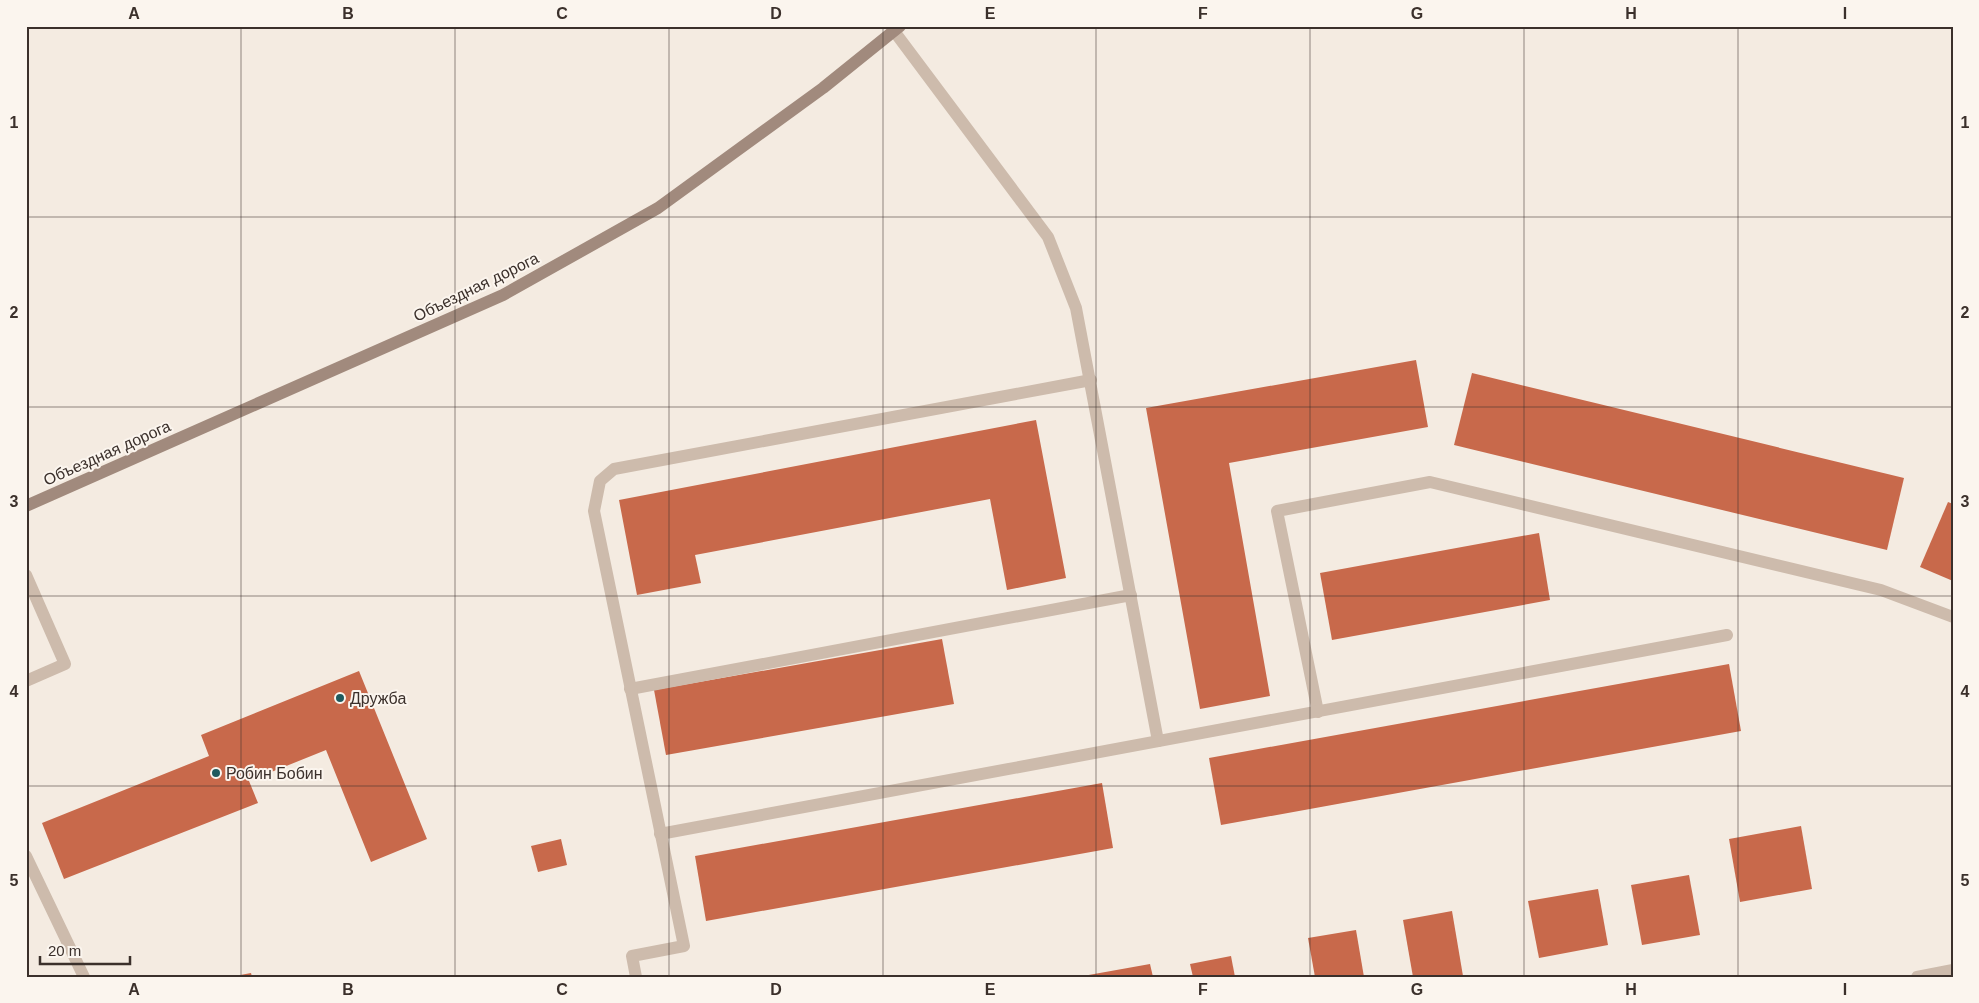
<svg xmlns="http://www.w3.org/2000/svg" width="1979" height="1003" viewBox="0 0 1979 1003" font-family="Helvetica,sans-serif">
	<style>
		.building { fill: #c8694b }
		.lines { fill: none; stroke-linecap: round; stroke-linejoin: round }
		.service { stroke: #cdbbac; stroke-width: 12 }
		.minor { stroke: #cdbbac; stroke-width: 12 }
		.secondary { stroke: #a18a7d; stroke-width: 12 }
		.grid { fill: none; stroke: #3b302b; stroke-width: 1; stroke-opacity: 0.55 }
		.poi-dot { fill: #1f5a5e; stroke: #fbf5ee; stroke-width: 2 }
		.labels { text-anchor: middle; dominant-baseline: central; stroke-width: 4; stroke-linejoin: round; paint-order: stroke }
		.street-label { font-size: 16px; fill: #3b302b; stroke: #fbf5ee }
		.poi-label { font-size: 16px; fill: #3b302b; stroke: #fbf5ee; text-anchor: start }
		.neatline { fill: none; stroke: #3b302b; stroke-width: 2 }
		.grid-label { font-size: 16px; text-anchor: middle; font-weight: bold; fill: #3b302b }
	</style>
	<rect width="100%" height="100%" fill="#f4ebe1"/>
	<g class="building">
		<polygon points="1416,360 1428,427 1229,463 1270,696 1200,709 1146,408"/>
		<polygon points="1472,373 1904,478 1887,550 1454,445"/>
		<polygon points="1036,420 1066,578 1007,590 990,499 695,555 701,583 637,595 619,500"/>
		<polygon points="1948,502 1953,504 1953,581 1920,567"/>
		<polygon points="1539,533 1550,600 1332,640 1320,573"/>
		<polygon points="942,639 954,704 666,755 654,690"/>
		<polygon points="1729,664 1741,731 1221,825 1209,758"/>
		<polygon points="359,671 427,839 371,862 326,750 249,781 258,803 64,879 42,823 209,756 201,735"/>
		<polygon points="1102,783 1113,848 706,921 695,856"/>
		<polygon points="1801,826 1812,889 1740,902 1729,839"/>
		<polygon points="561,839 567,865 538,872 531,846"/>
		<polygon points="1689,875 1700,935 1642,945 1631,885"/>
		<polygon points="1598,889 1608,945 1539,958 1528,901"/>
		<polygon points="1452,911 1463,976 1413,977 1403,920"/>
		<polygon points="1356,930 1364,977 1315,977 1308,938"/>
		<polygon points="1231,956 1235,977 1193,977 1190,964"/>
		<polygon points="1150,964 1153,977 1083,977 1083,976"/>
		<polygon points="251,973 252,977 235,977 235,976"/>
	</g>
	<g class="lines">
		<g class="service">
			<polyline points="894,31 1048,237 1076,308 1158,741"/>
			<polyline points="26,575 65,664 26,681"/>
			<polyline points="630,689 1131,595"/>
			<polyline points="1318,712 1277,511 1430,482 1881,590 1953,617"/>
			<polyline points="660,834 1727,635"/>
			<polyline points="26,856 84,977"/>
			<polyline points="636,977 632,956 684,946 594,511 600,481 614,469 1091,380"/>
		</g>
		<polyline class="minor" points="1917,977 1953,970"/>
		<polyline class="secondary" points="26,506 503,295 658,208 823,88 900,26"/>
	</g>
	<path class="grid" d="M241,26v951M455,26v951M669,26v951M883,26v951M1096,26v951M1310,26v951M1524,26v951M1738,26v951M26,217h1927M26,407h1927M26,596h1927M26,786h1927"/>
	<g class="poi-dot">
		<circle cx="340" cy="698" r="5"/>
		<circle cx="216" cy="773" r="5"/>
	</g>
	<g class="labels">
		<g class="street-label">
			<text transform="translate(476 287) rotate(-26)">Объездная дорога</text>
			<text transform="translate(107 453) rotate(-24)">Объездная дорога</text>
		</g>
		<g class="poi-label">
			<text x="350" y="698">Дружба</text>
			<text x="226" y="773">Робин Бобин</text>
		</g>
	</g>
	<rect width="1979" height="1003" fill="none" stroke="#fbf5ee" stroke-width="55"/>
	<path d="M40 956v8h90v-8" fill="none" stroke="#3b302b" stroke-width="2.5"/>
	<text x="48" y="956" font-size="15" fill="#3b302b" stroke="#fbf5ee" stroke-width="4" paint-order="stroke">20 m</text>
	<rect x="28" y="28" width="1924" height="948" class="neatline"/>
	<g class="grid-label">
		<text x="134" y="19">A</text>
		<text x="348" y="19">B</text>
		<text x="562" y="19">C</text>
		<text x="776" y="19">D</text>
		<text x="990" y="19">E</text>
		<text x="1203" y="19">F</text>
		<text x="1417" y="19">G</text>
		<text x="1631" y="19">H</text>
		<text x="1845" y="19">I</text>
		<text x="14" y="128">1</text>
		<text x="1965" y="128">1</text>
		<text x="14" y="318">2</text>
		<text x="1965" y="318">2</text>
		<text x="14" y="507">3</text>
		<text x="1965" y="507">3</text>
		<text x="14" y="697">4</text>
		<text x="1965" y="697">4</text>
		<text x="14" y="886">5</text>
		<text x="1965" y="886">5</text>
		<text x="134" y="995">A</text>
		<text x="348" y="995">B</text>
		<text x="562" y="995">C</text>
		<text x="776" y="995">D</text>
		<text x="990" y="995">E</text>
		<text x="1203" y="995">F</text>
		<text x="1417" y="995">G</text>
		<text x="1631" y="995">H</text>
		<text x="1845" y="995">I</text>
	</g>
</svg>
